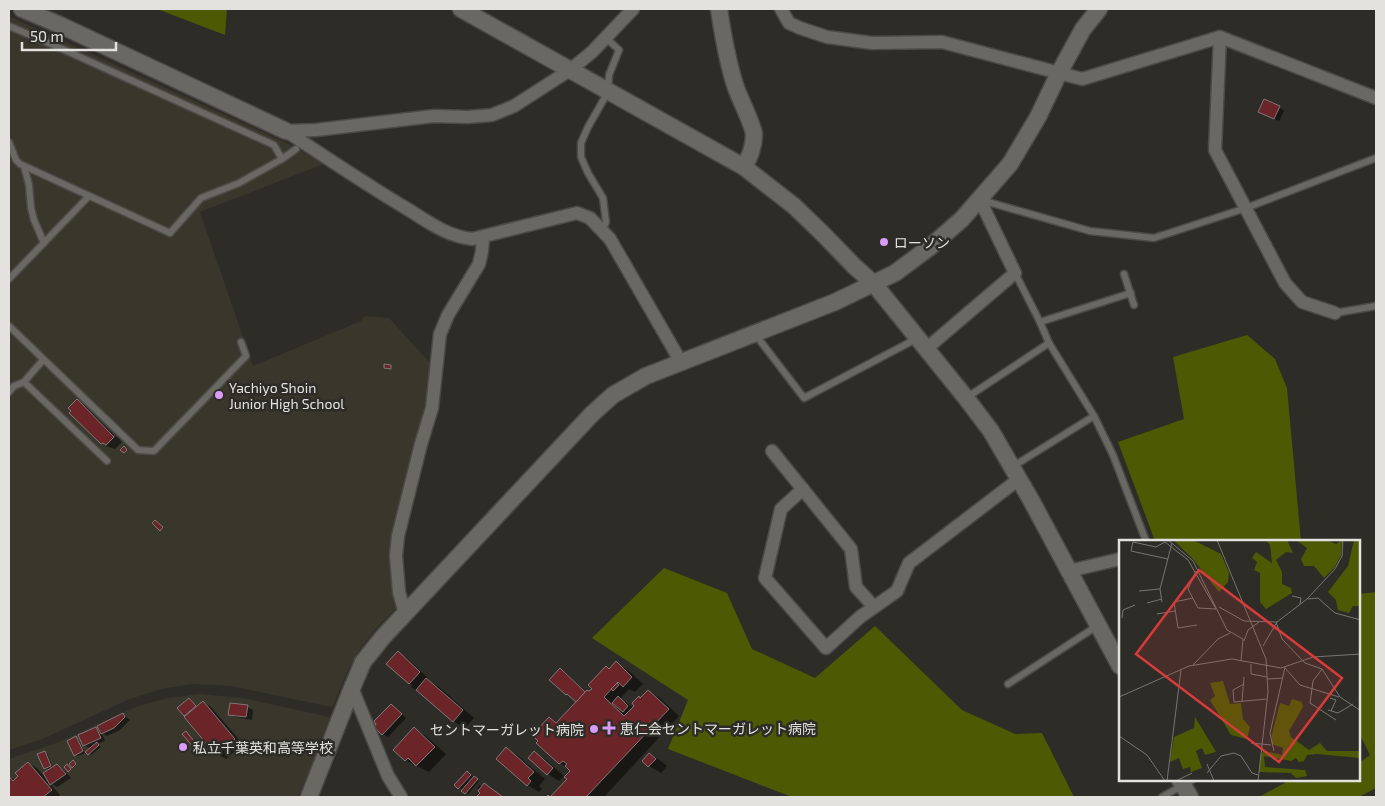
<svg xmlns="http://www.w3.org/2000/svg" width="1385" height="806" viewBox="0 0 1385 806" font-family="'Exo 2','Noto Sans JP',sans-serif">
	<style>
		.built { fill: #39362c }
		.forest { fill: #4e5a03 }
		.shadow { fill: #0007 }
		.building { fill: #6b2428; stroke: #7f7878 }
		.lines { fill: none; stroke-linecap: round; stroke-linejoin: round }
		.service-casing { stroke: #4b4a46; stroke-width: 9 }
		.minor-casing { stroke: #4b4a46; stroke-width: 15 }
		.tertiary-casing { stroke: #4b4a46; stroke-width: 19 }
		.service { stroke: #6a6863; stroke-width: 6 }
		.minor { stroke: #6a6863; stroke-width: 12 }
		.tertiary { stroke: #6a6863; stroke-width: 16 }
		.poi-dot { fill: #d89bf8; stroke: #2d2c27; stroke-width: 2 }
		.labels { text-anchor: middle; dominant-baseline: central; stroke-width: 5; stroke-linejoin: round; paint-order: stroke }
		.poi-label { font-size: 14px; fill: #e3e2df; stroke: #2d2c27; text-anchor: start }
		.inset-road { fill: none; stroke: #767571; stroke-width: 1 }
		.view { fill: #d73b3a; fill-opacity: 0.15; stroke: #d73b3a; stroke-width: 2.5 }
		.inset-edge { fill: none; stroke: #e3e2df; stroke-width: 2.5 }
	</style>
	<rect width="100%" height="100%" fill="#2d2c27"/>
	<g class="built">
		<polygon points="9,16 289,144 324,164 200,212 253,366 361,321 365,316 389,318 432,365 428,407 394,537 398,606 374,631 360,649 349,668 333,706 331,707 231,686 191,684 161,689 130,699 40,740 9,750"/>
		<polygon points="200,694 243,698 330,717 308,775 298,797 9,797 9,759 59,742 138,706 168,698"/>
	</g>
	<g class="forest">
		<polygon points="157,9 227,9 225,35"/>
		<polygon points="1247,335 1275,359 1287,388 1301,541 1155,541 1118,442 1184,419 1173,357"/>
		<polygon points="664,568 727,593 752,649 815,678 875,626 962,710 1015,734 1042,733 1074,797 792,797 668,749 688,700 592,638"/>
		<polygon points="1376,592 1376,788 1359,797 1259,797 1290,780 1359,780 1359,763 1370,755 1359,733 1359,594"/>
	</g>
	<g class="shadow">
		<polygon points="1279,107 1284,111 1279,121 1265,114"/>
		<polygon points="77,401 85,406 114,435 105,445 102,443"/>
		<polygon points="116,436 122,442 115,449 106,446"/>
		<polygon points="398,653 407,658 428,678 426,680 438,686 474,718 465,728 453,721 416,689 416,690 411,687 413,685 409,683"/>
		<polygon points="616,663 628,670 643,684 635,692 629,689 620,699 634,708 648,691 660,698 679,716 604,797 552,797 569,779 572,770 560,763 549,718 558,723 578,701 566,694 560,669 566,673 586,693 590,693"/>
		<polygon points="191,701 197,707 203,702 211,707 243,744 226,759 217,754 184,715"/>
		<polygon points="391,705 396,709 406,718 388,737 383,734"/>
		<polygon points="247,707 253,710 252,720 235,717 229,714"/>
		<polygon points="123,715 128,718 130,720 120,730 107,736 102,733 105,741 98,744 101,747 91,755 89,754 91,749 84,745 96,728 101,731"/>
		<polygon points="415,729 426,736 446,754 429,772 405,760"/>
		<polygon points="76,738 78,739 85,753 78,756 75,755"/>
		<polygon points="506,749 518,756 545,779 539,786 542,789 539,792 527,785"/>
		<polygon points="44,752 47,753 53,768 57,766 63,769 71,778 57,787 50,783 60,795 58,797 9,797 9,776 15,780 28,763 37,768 43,775 50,771 45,768"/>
		<polygon points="534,753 546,760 564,776 559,781 548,774"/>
		<polygon points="650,754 661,761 667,766 661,773 649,766 644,761"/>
		<polygon points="469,773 479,781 468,794 456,785"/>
		<polygon points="480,785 483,787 485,785 504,797 478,797 482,792 477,788"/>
	</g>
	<g class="building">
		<polygon points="1264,99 1280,106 1274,119 1258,112"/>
		<polygon points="384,364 391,365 391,369 384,368"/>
		<polygon points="77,399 114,437 106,445 103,443 101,444 69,413 71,411 68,408"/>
		<polygon points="124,446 127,450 124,453 120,450"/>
		<polygon points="155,520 163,527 160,531 152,523"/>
		<polygon points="398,651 420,672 409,684 386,664"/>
		<polygon points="616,661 632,677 623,687 618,682 604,697 624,716 634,706 632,703 639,696 640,698 648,690 669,709 586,797 546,797 548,795 550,797 567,779 564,777 570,771 565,766 567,764 563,761 559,764 536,743 538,741 532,735 549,717 556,723 587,690 589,691 592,689 588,685 606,666 609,669"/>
		<polygon points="560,668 585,692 576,702 567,694 566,695 549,680"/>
		<polygon points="426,678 463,710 453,722 416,690"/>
		<polygon points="617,683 619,685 613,691 611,689"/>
		<polygon points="618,696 628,706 623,712 612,703"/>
		<polygon points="189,698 196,706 184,716 177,708"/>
		<polygon points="203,701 235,739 216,755 184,717"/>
		<polygon points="230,703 248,705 246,717 228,715"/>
		<polygon points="391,704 402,714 382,735 374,727 376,724 374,721"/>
		<polygon points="123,713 125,717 114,728 101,734 97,726"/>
		<polygon points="96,727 101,738 83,746 78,735"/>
		<polygon points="414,727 435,747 416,766 408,758 405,761 393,750"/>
		<polygon points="186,731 197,745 194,748 182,734"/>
		<polygon points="76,736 83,751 74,756 67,741"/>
		<polygon points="97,742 99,745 88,755 85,752"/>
		<polygon points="506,747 534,772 528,778 531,781 527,786 496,759"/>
		<polygon points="45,751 51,766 44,769 37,754"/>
		<polygon points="534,751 553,768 547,775 528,758"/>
		<polygon points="649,753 656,759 648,767 642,761"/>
		<polygon points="73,760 76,764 72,768 69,764"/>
		<polygon points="28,762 52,790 43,797 9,797 9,776 13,781 18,776 15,773"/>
		<polygon points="57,764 66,774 50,785 43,773"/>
		<polygon points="67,764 71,769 68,772 64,767"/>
		<polygon points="467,771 471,775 458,789 454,785"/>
		<polygon points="474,776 478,779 465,794 461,791"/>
		<polygon points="484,783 503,797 476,797 480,793 478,791"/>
	</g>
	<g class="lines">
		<defs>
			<g id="service">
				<polyline points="9,26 58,47 274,145 282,159"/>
				<polyline points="9,142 16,160 20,164 170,233 201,198 239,183 282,159 296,149"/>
				<polyline points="24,166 29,185 31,208 34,220 44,243"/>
				<polyline points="981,200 1090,231 1154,238 1246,208 1376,158"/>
				<polyline points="603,230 606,222 603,198 588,173 581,157 581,143 588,127 608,92 609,75 619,50 606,38"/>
				<polyline points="1015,273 1040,322 1049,343 1094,416 1113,455 1146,541"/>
				<polyline points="1124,274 1134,305"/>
				<polyline points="9,279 89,196"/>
				<polyline points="1335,313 1376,306"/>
				<polyline points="1040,322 1131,293"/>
				<polyline points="9,326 138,450 154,451 246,356 241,342"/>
				<polyline points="755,334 804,398 916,339"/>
				<polyline points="24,382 107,461"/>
				<polyline points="9,392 14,386 24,382 43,360"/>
				<polyline points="966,398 1049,343"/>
				<polyline points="1012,467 1094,416"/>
				<polyline points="1008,684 1097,626"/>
				<polyline points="1162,797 1192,780"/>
			</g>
			<g id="minor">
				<polyline points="781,9 789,23 800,28 827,37 872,43 942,42 1082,79 1220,37 1376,98"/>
				<polyline points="1220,37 1215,150 1285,283 1302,302 1335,313"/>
				<path d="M286,131c41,27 81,54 123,79 21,13 38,26 63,29l105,-26 13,5 20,21 71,123"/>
				<polyline points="286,131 316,130 434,116 468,117 492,115 514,106 570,70 592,52 633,9"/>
				<polyline points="926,349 1015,273 980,200"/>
				<polyline points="772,451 851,549 856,587 874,607"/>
				<polyline points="803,489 781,509 765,578 826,648 860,617 897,591 909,563 1019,479"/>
				<polyline points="1069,571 1120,559"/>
				<polyline points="405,614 399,592 396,556 398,536 421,444 432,408 440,334 448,315 479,264 482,251 483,237"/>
				<polyline points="352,688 388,776 401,797"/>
			</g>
			<g id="tertiary">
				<polyline points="22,9 60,25 286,131"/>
				<polyline points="461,9 744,167 794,206 823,234 854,266 874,284 966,398 991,431 1031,500 1120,666"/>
				<path d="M719,9c4,27 8,52 17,79 4,11 17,37 18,46 0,13 -4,22 -10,33"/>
				<polyline points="1180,780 1190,797"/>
				<polyline points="309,797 352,688 363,662 383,637 592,414 613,395 646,376 835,302 895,273 930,247 962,219 1010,164 1038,117 1059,73 1083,29 1099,9"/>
			</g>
		</defs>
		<use href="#service" class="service-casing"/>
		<use href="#minor" class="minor-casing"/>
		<use href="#tertiary" class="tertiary-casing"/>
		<use href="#service" class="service"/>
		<use href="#minor" class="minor"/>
		<use href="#tertiary" class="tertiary"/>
	</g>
	<g class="poi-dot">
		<circle cx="884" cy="242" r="5"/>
		<circle cx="219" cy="395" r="5"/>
		<path d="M606.5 720.5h5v5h5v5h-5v5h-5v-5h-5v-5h5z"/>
		<circle cx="594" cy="729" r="5"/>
		<circle cx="183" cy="747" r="5"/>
	</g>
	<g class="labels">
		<g class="poi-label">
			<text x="894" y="242">ローソン</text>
			<text x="229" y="387">Yachiyo Shoin<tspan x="229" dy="16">Junior High School</tspan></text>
			<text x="620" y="728">恵仁会セントマーガレット病院</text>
			<text x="584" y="729" text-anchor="end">セントマーガレット病院</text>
			<text x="193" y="747">私立千葉英和高等学校</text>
		</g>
	</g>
	<g transform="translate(1119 540)">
		<rect width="241" height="241" fill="#2d2c27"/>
		<path d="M54,0h20l28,14 8,19 -1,9 -9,10 -27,-34zM147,0h21l6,13 -7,-1 -10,8 6,12v12l9,4 1,5 -26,16 -6,-7v-29l-6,-3 3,-8 -5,-4 4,-6 16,11 -2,-18zM177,0h31l9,4 6,-4 -1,15 -6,12 -11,11 -10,-12h-10l-3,-7 6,-11zM235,0h6v66h-7l-4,7 -11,-3 -2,-10 -8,-8 20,-26zM104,141l7,23 11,-1 2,16 7,8 -3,12 -16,-4 -21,-35 5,-4 -5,-13zM173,159l10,3 1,5 -14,24 2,6 18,13 11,-7 7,8h33v7l-43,-4 -10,1 -3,6 -5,1 -3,-4 -5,3 -27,-5 1,11 40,3 2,6 -11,2 -5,-5 -32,-1 2,-18 3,-3 18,4 1,-7 -11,-4v-10l8,-31 9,3zM76,177l21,35 -11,3 -3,-7 -6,3 6,17 -11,4 -1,-5 -7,2 -4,-11 -9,4 4,-25 20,-9z" fill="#4e5a03"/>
		<path class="inset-road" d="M49,0l25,21 34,69 16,9 -2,22M98,0l49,119 2,33 -10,89M49,19l-37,-8 2,-9 23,5 9,-5 23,18 28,49M77,31l-8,18 10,19 18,1M20,51l21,-2M173,56l9,2 -1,6M74,58l-19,4 4,26 19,-3M189,59l10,-1 17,15 26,7M43,62l-2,-13 12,-46M28,63l15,-4M100,67l25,14 33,1M38,74l18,-3M3,78l1,-8 12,-5M157,82l6,17 23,24 17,6 18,28 21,14M125,101l4,-11 11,-8M144,106l14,-24 30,-23 28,-30 7,-13 1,-16M132,124v10l16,3M74,125l25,-26 12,-6M166,128l15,17 39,12M203,129l-9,12 -3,22 26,17M148,139l16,-1M125,144l-11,6 1,12 33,-3M0,157l70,-31 43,-7 49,9 32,-11 48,-3M211,158l6,2 -5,11M123,161l2,-24M209,170l10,3 15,-9M0,196l28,19 18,26M132,203l20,2M155,211l-4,-18 15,-66M88,224l7,17M88,233l14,-17 13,-3 7,3 11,17 6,2M48,241l14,-111M57,241l16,-8"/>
		<path class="view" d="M80,30l143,108 -63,84 -143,-108z"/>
		<rect width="241" height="241" class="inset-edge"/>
	</g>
	<rect width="1385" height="806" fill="none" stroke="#e3e2df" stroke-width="20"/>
	<path d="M22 42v8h94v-8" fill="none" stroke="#e3e2df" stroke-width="2.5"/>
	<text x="30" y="42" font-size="15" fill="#e3e2df" stroke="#2d2c27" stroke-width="4" paint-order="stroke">50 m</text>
</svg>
